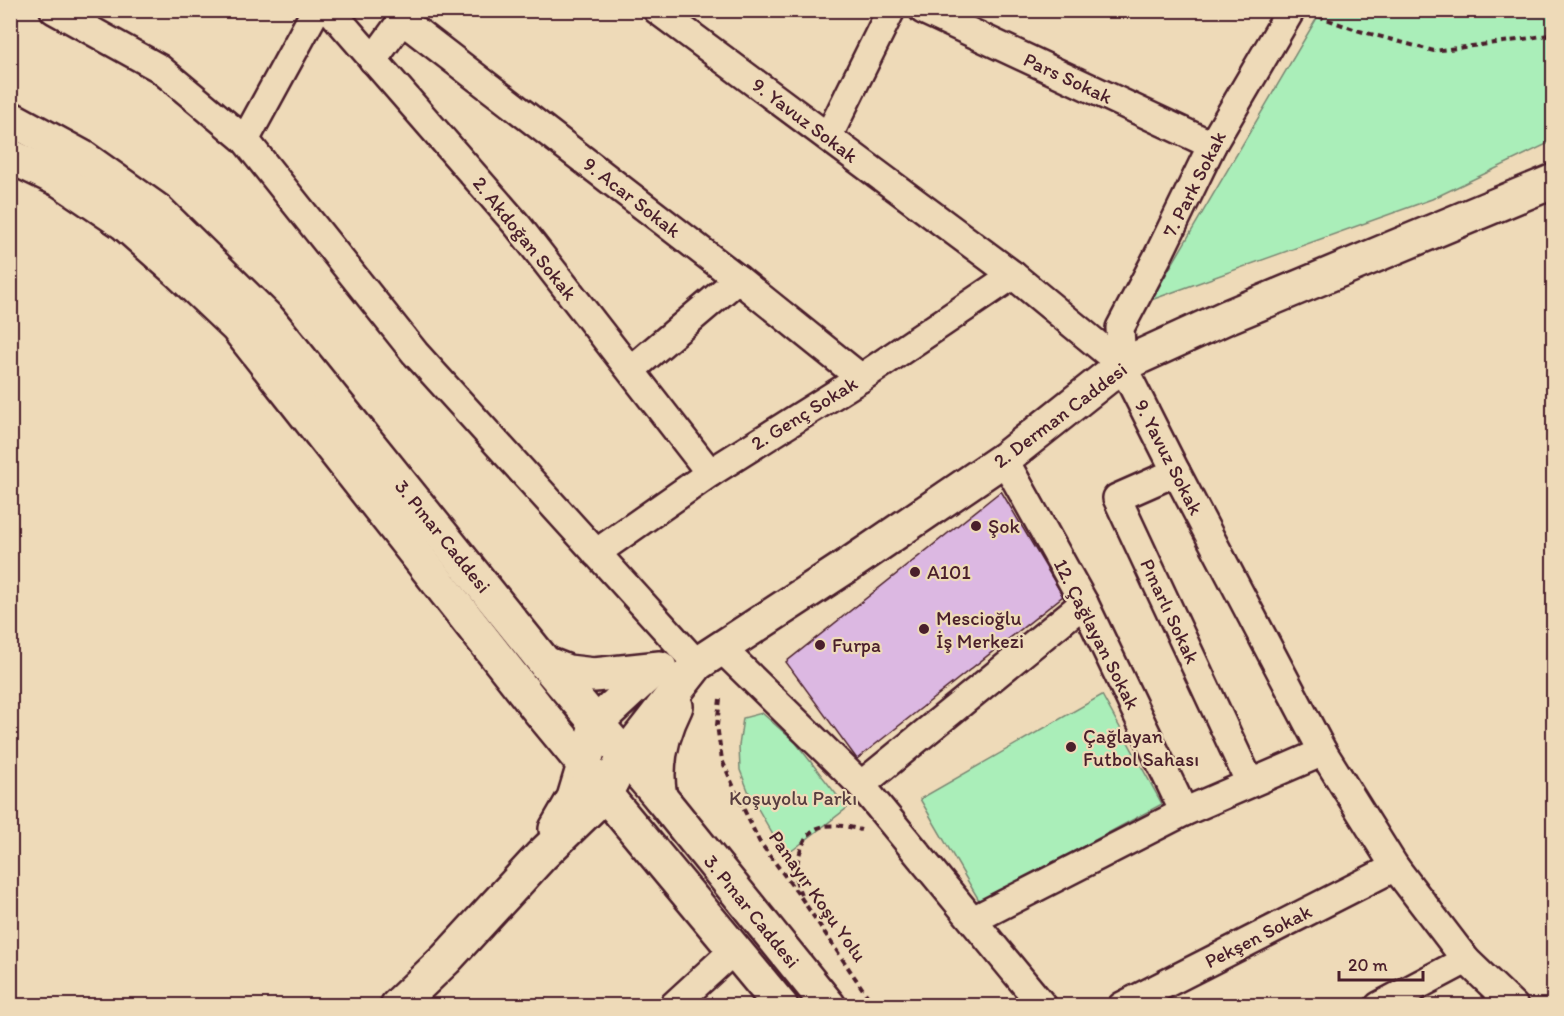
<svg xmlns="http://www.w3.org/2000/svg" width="1564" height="1016" viewBox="0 0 1564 1016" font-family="Itim,sans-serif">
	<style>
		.green { fill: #aaeeb9; stroke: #7a8672; stroke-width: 1.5 }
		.building { fill: #dcb8e2; stroke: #4a1f2b; stroke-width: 1.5 }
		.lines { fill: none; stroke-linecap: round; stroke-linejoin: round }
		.minor-casing { stroke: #4a1f2b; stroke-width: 32 }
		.secondary-casing { stroke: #4a1f2b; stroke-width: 38 }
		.primary-casing { stroke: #4a1f2b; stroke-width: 38 }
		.path { stroke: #4a1f2b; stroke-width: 4; stroke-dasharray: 6 4.5; stroke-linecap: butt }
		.minor { stroke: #eedab8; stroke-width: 27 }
		.secondary { stroke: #eedab8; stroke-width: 33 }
		.primary { stroke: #eedab8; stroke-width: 33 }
		.poi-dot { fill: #4a1f2b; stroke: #eedab8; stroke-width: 2 }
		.labels { text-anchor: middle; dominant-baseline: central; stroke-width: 4.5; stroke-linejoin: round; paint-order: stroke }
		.street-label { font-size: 20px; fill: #4a1f2b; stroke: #eedab8 }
		.poi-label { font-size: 20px; fill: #4a1f2b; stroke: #eedab8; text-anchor: start }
		.park-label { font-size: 20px; fill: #583e40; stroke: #eedab8 }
	</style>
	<rect width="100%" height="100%" fill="#eedab8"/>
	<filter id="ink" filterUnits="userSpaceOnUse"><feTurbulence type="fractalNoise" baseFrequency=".0167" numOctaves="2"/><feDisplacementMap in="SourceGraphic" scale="12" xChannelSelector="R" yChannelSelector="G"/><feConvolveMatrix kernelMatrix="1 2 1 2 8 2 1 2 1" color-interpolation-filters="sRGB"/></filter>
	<g filter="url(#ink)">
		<g class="green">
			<polygon points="1321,11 1553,11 1553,141 1432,199 1151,300"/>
			<polygon points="1102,695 1162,804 980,902 920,799"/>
			<polygon points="762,713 796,743 847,808 785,856 749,793 740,770 739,746 743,718"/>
		</g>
		<polygon class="building" points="1001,491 1063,596 857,759 786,662"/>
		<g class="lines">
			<defs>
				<g id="minor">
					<polyline points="54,10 159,68 245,140 415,353 697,664"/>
					<polyline points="330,10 518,226 710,473"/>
					<polyline points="657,10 1013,275 1122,365 1176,472 1323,752 1395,867 1466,960 1514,1006"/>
					<polyline points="923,10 1212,145"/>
					<polyline points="402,20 738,279 861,378"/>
					<polyline points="373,60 402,20 407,10"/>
					<polyline points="828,137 891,10"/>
					<polyline points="245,140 316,10"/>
					<polyline points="1122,365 1120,328 1159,254 1212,145 1291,10"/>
					<polyline points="631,370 738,279"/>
					<polyline points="1004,459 1084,603 1184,812"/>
					<polyline points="1176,472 1117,498 1250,783"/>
					<polyline points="596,553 710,473 861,378 1013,275"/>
					<polyline points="721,648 861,785 1043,1006"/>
					<polyline points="861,785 1084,603"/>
					<polyline points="973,920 1184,812 1323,752"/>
					<polyline points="673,1006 735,949"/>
					<polyline points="1122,1006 1395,867"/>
					<polyline points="1379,1006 1466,960"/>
				</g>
				<g id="secondary">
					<polyline points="545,663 568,672 594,675 660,668"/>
					<path d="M660,797c-6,-31 2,-63 16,-91"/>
					<polyline points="556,829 574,798 597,722 654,669"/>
					<polyline points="397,1006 446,959 541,856 605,794 625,756 697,664 847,566 1004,459 1122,365 1227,317 1554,181"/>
				</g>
				<g id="primary">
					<polyline points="10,118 82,157 158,211 269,320 545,663 660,797 829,1006"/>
					<polyline points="10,156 60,180 124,223 178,271 237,327 538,709 585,766 605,794 781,1006"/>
				</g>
			</defs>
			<use href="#minor" class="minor-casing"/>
			<use href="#secondary" class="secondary-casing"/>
			<use href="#primary" class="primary-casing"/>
			<g class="path">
				<polyline points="1318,16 1356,30 1434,51 1518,40 1554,34"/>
				<polyline points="720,699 717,725 722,760 739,799 759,841 802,899 874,1006"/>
				<path d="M801,895c-2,-6 -5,-12 -5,-18 0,-14 6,-40 18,-47 12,-8 34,-4 47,0"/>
			</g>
			<use href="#minor" class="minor"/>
			<use href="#secondary" class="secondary"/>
			<use href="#primary" class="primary"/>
		</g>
	</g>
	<g class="poi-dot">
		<circle cx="976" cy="526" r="6"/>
		<circle cx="915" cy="572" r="6"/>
		<circle cx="924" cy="629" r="6"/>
		<circle cx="820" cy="645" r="6"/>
		<circle cx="1071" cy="747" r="6"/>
	</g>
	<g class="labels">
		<g class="street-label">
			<text transform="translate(1068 78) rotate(25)">Pars Sokak</text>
			<text transform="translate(805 120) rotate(37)">9. Yavuz Sokak</text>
			<text transform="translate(1194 184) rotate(-63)">7. Park Sokak</text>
			<text transform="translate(632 197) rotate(38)">9. Acar Sokak</text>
			<text transform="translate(525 238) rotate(51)">2. Akdoğan Sokak</text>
			<text transform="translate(804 413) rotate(-32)">2. Genç Sokak</text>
			<text transform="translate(1060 415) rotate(-37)">2. Derman Caddesi</text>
			<text transform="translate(1169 457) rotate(63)">9. Yavuz Sokak</text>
			<text transform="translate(443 536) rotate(51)">3. Pınar Caddesi</text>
			<text transform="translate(1170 611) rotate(65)">Pınarlı Sokak</text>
			<text transform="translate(1097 634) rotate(63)">12. Çağlayan Sokak</text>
			<text transform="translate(818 896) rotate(55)">Panayır Koşu Yolu</text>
			<text transform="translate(752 911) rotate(51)">3. Pınar Caddesi</text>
			<text transform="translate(1258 936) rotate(-27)">Pekşen Sokak</text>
		</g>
		<g class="poi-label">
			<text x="988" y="526">Şok</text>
			<text x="927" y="572">A101</text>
			<text x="936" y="618">Mescioğlu<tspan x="936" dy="23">İş Merkezi</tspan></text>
			<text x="832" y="645">Furpa</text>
			<text x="1083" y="736">Çağlayan<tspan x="1083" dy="23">Futbol Sahası</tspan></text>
		</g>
		<g class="park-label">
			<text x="793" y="798">Koşuyolu Parkı</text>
		</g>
	</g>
	<rect width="1564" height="1016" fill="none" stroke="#eedab8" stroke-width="36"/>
	<rect x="18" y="18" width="1528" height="980" fill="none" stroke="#4a1f2b" stroke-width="2" filter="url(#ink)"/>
	<path d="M1339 971v9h84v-9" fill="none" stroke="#4a1f2b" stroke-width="3"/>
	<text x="1348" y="971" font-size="18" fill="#4a1f2b" stroke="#eedab8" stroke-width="4.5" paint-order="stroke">20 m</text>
</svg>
